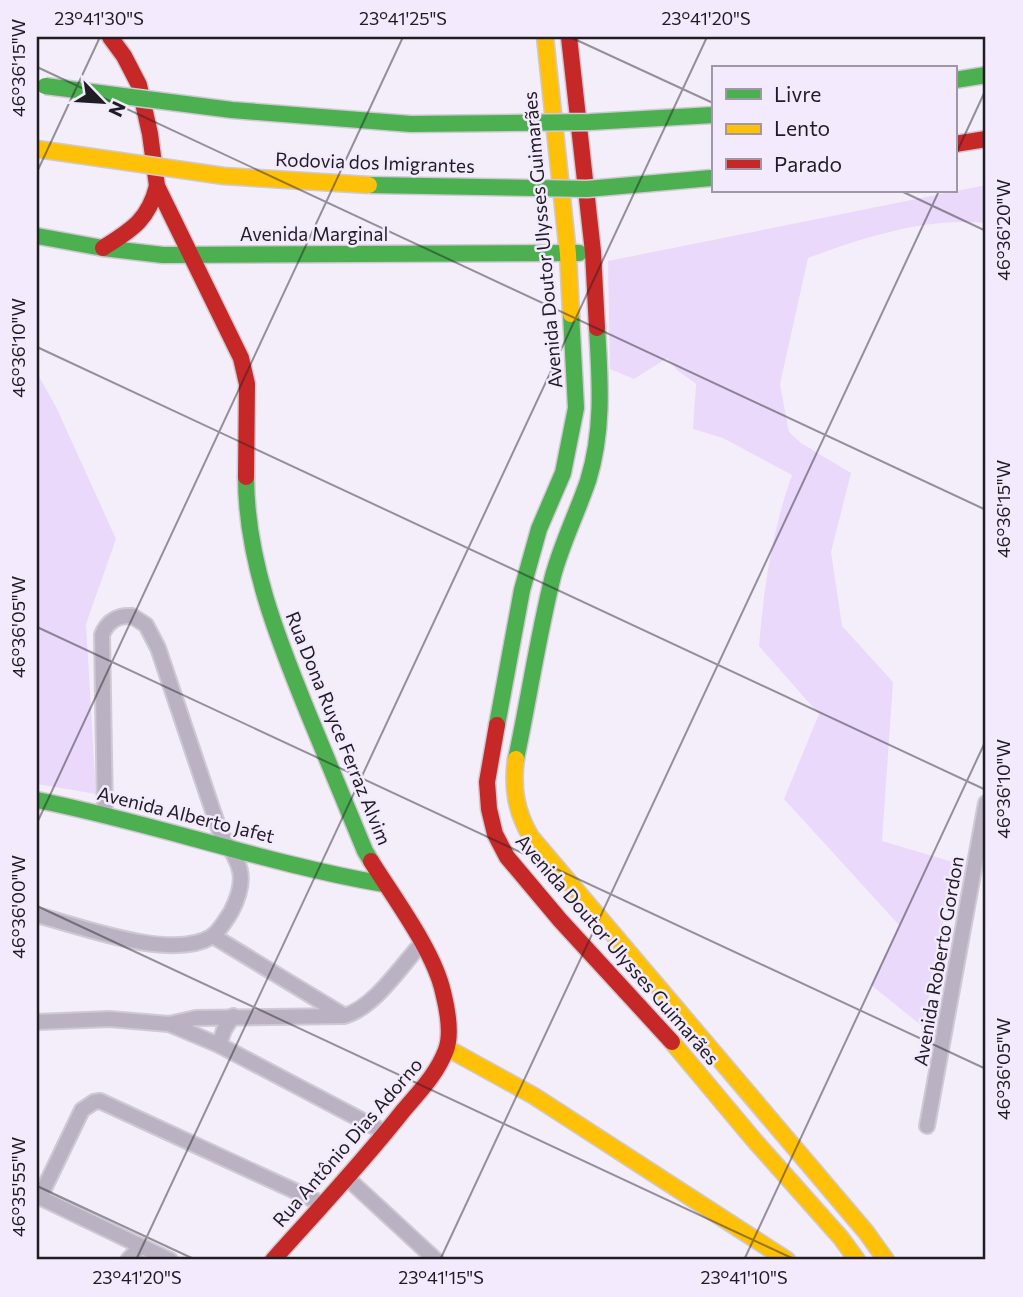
<svg xmlns="http://www.w3.org/2000/svg" width="1023" height="1297" viewBox="0 0 1023 1297" font-family="Commissioner,sans-serif">
	<style>
		.green { fill: #ead9fb }
		.lines { fill: none; stroke-linecap: round; stroke-linejoin: round }
		.street-casing { stroke: #cec9d2; stroke-width: 18 }
		.fast-casing { stroke: #cec9d2; stroke-width: 19 }
		.slow-casing { stroke: #cec9d2; stroke-width: 19 }
		.jam-casing { stroke: #cec9d2; stroke-width: 19 }
		.street { stroke: #bab2c3; stroke-width: 14 }
		.fast { stroke: #4caf50; stroke-width: 16 }
		.slow { stroke: #ffc107; stroke-width: 16 }
		.jam { stroke: #c62828; stroke-width: 16 }
		.fast-bridge-casing { stroke: #cec9d2; stroke-width: 19; stroke-linecap: butt }
		.slow-bridge-casing { stroke: #cec9d2; stroke-width: 19; stroke-linecap: butt }
		.fast-bridge { stroke: #4caf50; stroke-width: 16 }
		.slow-bridge { stroke: #ffc107; stroke-width: 16 }
		.ticks { fill: none; stroke: #1f1c23; stroke-width: 2; stroke-opacity: 0.45 }
		.labels { text-anchor: middle; dominant-baseline: central; stroke-width: 5; stroke-linejoin: round; paint-order: stroke }
		.street-label { font-size: 19px; fill: #1f1c23; stroke: #f3eafe }
		.neatline { fill: none; stroke: #1f1c23; stroke-width: 2.5 }
		.ticks-label { font-size: 18px; text-anchor: middle; fill: #1f1c23 }
	</style>
	<rect width="100%" height="100%" fill="#f4eefa"/>
	<g class="green">
		<path d="M986,185v38c-61,-6 -121,14 -178,35l-28,126 9,48 12,11 50,30 -20,79 11,74 51,56 -11,159 71,21 -18,110 -13,54 -51,-41 28,-60 -115,-126 35,-85 -60,-68c5,-59 13,-115 33,-171l-69,-37 -30,-9 3,-45 -19,-14 -10,-12 -33,21 -24,-10 -2,-108z"/>
		<polygon points="37,373 57,409 116,539 86,624 96,794 37,784"/>
	</g>
	<g class="lines">
		<defs>
			<g id="street">
				<path d="M37,915c43,11 134,46 174,22 8,-5 15,-17 20,-25 19,-37 8,-49 -11,-80l-62,-184 -12,-23 -14,-9c-14,-1 -25,5 -30,19l3,179"/>
				<polyline points="213,936 343,1015"/>
				<polyline points="37,1022 109,1019 169,1024 219,1045 386,1133"/>
				<path d="M169,1024l27,-6 148,-2c30,-8 57,-50 78,-73"/>
				<polyline points="219,1045 224,1030 233,1016"/>
				<polyline points="927,1126 986,803"/>
				<polyline points="346,1177 436,1260"/>
				<polyline points="37,1196 170,1260"/>
				<polyline points="40,1197 82,1110 94,1102 100,1101 323,1204"/>
				<polyline points="128,1260 141,1246"/>
			</g>
			<g id="fast">
				<polyline points="955,80 986,75"/>
				<polyline points="37,236 103,248 163,255 579,253"/>
				<path d="M246,477c0,82 31,160 62,236 19,46 38,92 57,138l6,10"/>
				<polyline points="497,725 522,590 539,529 563,473 576,408 571,314"/>
				<path d="M516,759c13,-61 22,-123 37,-183 9,-33 24,-63 35,-95 16,-51 12,-101 9,-153"/>
				<path d="M37,800c117,23 230,64 347,84"/>
			</g>
			<g id="slow">
				<polyline points="545,37 568,254 571,314"/>
				<path d="M516,759c-4,29 0,53 15,78l335,395 20,28"/>
				<polyline points="672,1042 754,1140 841,1238 857,1260"/>
				<polyline points="447,1048 534,1096 787,1260"/>
			</g>
			<g id="jam">
				<polyline points="110,37 124,56 139,85 150,134 157,186 241,358 247,384 246,477"/>
				<polyline points="569,37 593,252 597,328"/>
				<polyline points="955,144 986,139"/>
				<path d="M103,248c28,-18 45,-27 54,-62"/>
				<polyline points="497,725 487,782 489,809 495,834 507,857 560,920 672,1042"/>
				<path d="M273,1260c44,-49 89,-97 130,-149 16,-19 34,-37 43,-61 6,-16 1,-42 -3,-58 -9,-41 -49,-94 -72,-131"/>
			</g>
		</defs>
		<use href="#street" class="street-casing"/>
		<use href="#fast" class="fast-casing"/>
		<use href="#slow" class="slow-casing"/>
		<use href="#jam" class="jam-casing"/>
		<use href="#street" class="street"/>
		<use href="#fast" class="fast"/>
		<use href="#slow" class="slow"/>
		<use href="#jam" class="jam"/>
		<defs>
			<g id="fast-bridge">
				<polyline points="45,86 232,110 411,124 590,122 713,115"/>
				<polyline points="369,185 587,189 711,178"/>
			</g>
			<polyline id="slow-bridge" points="37,149 224,176 369,185"/>
		</defs>
		<use href="#fast-bridge" class="fast-bridge-casing"/>
		<use href="#slow-bridge" class="slow-bridge-casing"/>
		<use href="#fast-bridge" class="fast-bridge"/>
		<use href="#slow-bridge" class="slow-bridge"/>
	</g>
	<path class="ticks" d="M570,37l143,66M37,67l949,443M955,156l31,-67M37,172l63,-135M901,191l85,40M37,347l949,443M37,627l949,442M37,823l366,-786M37,906l759,354M37,1186l159,74M136,1260l571,-1223M440,1260l499,-1069M744,1260l242,-520"/>
	<g class="labels">
		<g class="street-label">
			<text transform="translate(375 162) rotate(2)">Rodovia dos Imigrantes</text>
			<text x="314" y="233">Avenida Marginal</text>
			<text transform="translate(542 240) rotate(-95)">Avenida Doutor Ulysses Guimarães</text>
			<text transform="translate(339 728) rotate(68)">Rua Dona Ruyce Ferraz Alvim</text>
			<text transform="translate(186 814) rotate(14)">Avenida Alberto Jafet</text>
			<text transform="translate(618 949) rotate(49)">Avenida Doutor Ulysses Guimarães</text>
			<text transform="translate(938 961) rotate(-80)">Avenida Roberto Gordon</text>
			<text transform="translate(347 1142) rotate(-49)">Rua Antônio Dias Adorno</text>
		</g>
	</g>
	<rect width="1023" height="1297" fill="none" stroke="#f3eafe" stroke-width="77"/>
	<rect x="712" y="66" width="245" height="126" fill="#f3eafe" stroke="#9e98a6" stroke-width="2"/>
	<rect x="726" y="89" width="35" height="10" fill="#4caf50" stroke="#9e98a6" stroke-width="2"/>
	<text x="774" y="102" font-size="21" fill="#1f1c23">Livre</text>
	<rect x="726" y="124" width="35" height="10" fill="#ffc107" stroke="#9e98a6" stroke-width="2"/>
	<text x="774" y="136" font-size="21" fill="#1f1c23">Lento</text>
	<rect x="726" y="159" width="35" height="10" fill="#c62828" stroke="#9e98a6" stroke-width="2"/>
	<text x="774" y="172" font-size="21" fill="#1f1c23">Parado</text>
	<g transform="translate(102 102) rotate(115)" stroke="#f3eafe" stroke-width="5" paint-order="stroke">
	<path d="M0-5L12 26L0 18L-12 26Z" fill="#1f1c23"/>
	<text y="-10" font-size="19" font-weight="bold" text-anchor="middle" fill="#1f1c23">N</text>
	</g>
	<rect x="38" y="38" width="946" height="1220" class="neatline"/>
	<g class="ticks-label">
		<text x="99" y="25">23°41'30"S</text>
		<text x="403" y="25">23°41'25"S</text>
		<text x="706" y="25">23°41'20"S</text>
		<text transform="translate(19 68) rotate(-90)" y="6">46°36'15"W</text>
		<text transform="translate(1004 230) rotate(-90)" y="6">46°36'20"W</text>
		<text transform="translate(19 348) rotate(-90)" y="6">46°36'10"W</text>
		<text transform="translate(1004 509) rotate(-90)" y="6">46°36'15"W</text>
		<text transform="translate(19 627) rotate(-90)" y="6">46°36'05"W</text>
		<text transform="translate(1004 789) rotate(-90)" y="6">46°36'10"W</text>
		<text transform="translate(19 907) rotate(-90)" y="6">46°36'00"W</text>
		<text transform="translate(1004 1069) rotate(-90)" y="6">46°36'05"W</text>
		<text transform="translate(19 1187) rotate(-90)" y="6">46°35'55"W</text>
		<text x="137" y="1284">23°41'20"S</text>
		<text x="441" y="1284">23°41'15"S</text>
		<text x="744" y="1284">23°41'10"S</text>
	</g>
</svg>
